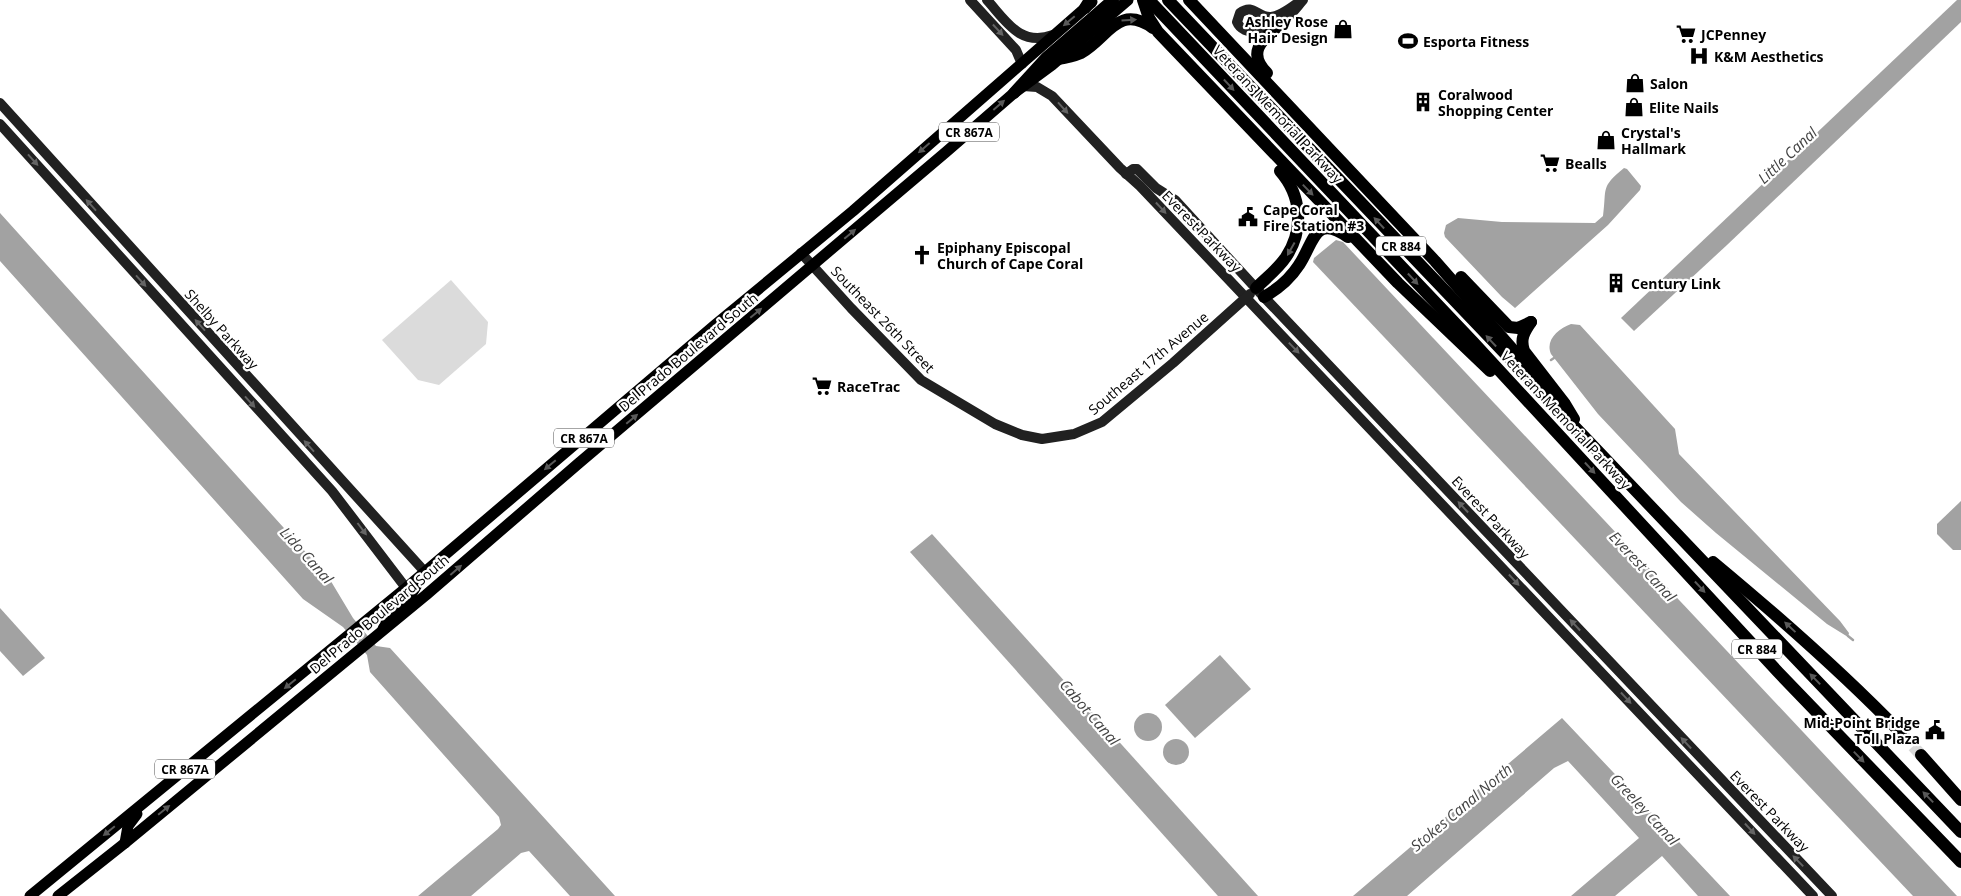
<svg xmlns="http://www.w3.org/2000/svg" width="1961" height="896" viewBox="0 0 1961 896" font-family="'Open Sans',sans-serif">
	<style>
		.green { fill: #dbdbdb }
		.water { fill: #a2a2a2 }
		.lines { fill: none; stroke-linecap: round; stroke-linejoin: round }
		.stream { stroke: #a2a2a2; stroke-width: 2.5 }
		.highway-tunnel { stroke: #d9d9d9; stroke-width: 12; stroke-dasharray: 12 6; stroke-linecap: butt }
		.secondary { stroke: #212121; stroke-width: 10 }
		.primary { stroke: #000; stroke-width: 11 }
		.highway { stroke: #000; stroke-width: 12 }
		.oneway { fill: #595959 }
		.oneway2 { fill: #646464 }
		.labels { text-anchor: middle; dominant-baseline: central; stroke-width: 4.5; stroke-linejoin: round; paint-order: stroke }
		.shield { fill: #fff; stroke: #4c4c4c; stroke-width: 1 }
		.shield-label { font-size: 12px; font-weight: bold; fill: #000 }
		.poi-label { font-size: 14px; font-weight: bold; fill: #000; stroke: #fff; text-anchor: start }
		.street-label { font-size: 14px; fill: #000; stroke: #fff }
		.water-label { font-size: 15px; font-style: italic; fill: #434343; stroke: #fff }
	</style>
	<rect width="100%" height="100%" fill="#fff"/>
	<polygon class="green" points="451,280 488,322 486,344 439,385 418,380 382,340"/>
	<g class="water">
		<polygon points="1957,0 1961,0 1961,22 1727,245 1634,331 1621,318"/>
		<path d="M1624,168l3,1 14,17 -1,4 -32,35 -93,83 -13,-11 -57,-60 -1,-4 2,-8 12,-7 44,4 93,1 8,-7c4,-29 -3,-28 21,-48z"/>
		<polygon points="0,213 329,578 353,618 376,646 390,648 615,896 570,896 529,851 521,853 471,896 418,896 498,829 501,825 499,817 370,672 367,655 343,627 303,599 0,261"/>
		<polygon points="1336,240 1343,242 1957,896 1913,896 1313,262 1314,258"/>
		<path d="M1571,324l9,1 95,104 4,25 161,167 9,12 -1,4 -21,-13 -111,-91 -35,-31 -83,-88 -47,-60c-6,-14 7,-25 20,-30z"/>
		<polygon points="1961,501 1961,550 1953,550 1937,534 1937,524"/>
		<polygon points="932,534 1258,896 1218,896 910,552"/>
		<polygon points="0,608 45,658 23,676 0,651"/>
		<polygon points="1220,655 1251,689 1195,738 1165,705"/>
		<circle cx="1148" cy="727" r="14"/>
		<polygon points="1562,718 1730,896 1698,896 1662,856 1615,896 1571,896 1639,838 1568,761 1554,768 1407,896 1353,896"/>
		<circle cx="1176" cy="752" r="13"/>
	</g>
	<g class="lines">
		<g class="stream">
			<polyline points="1551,360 1554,358"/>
			<polyline points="1848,636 1853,640"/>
		</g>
		<polyline class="highway-tunnel" points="1901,733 1921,755"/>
		<g class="secondary">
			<polyline points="970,0 1016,50 1022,64"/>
			<path d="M987,0c19,21 33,47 66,35"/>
			<path d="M1302,0c-9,6 -21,17 -32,17 -13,0 -17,-14 -30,-4l-3,9c6,15 33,11 43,2 9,-6 16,-16 23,-24"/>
			<polyline points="1023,86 1037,87 1052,96 1120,168 1140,186 1813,896"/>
			<polyline points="0,103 425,572"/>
			<polyline points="0,124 332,491 406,588"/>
			<polyline points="1126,174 1133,169 1137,169 1156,188 1175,200 1264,297 1832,896"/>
			<polyline points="801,253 851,308 921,380 995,424 1022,435 1042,439 1074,434 1102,422 1173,363 1250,294"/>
		</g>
		<g class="primary">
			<polyline points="383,629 389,615 411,595 419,581"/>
			<polyline points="125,843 128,826 137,814"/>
			<polyline points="30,896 406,588 715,325 853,211 1092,2"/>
			<polyline points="58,896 125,843 426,595 579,463 946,152 1014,93 1052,65 1128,0"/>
		</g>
		<g class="highway">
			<polyline points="1143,0 1149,18 1158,32 1398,283 1490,371"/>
			<polyline points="1149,0 1473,342 1778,672 1961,862"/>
			<polyline points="1168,0 1961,832"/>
			<polyline points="1189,0 1435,261 1543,384"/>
			<polyline points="1085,8 1090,0"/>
			<path d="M1058,59c7,-1 16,-3 23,-6 27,-15 37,-50 72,-25"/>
			<path d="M1267,73c-20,-20 -6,-32 11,-47"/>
			<polyline points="1014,93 1046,58 1113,0"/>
			<polyline points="1461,277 1509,327 1518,328 1531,322"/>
			<path d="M1256,288c10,-10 22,-19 30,-31 18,-27 16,-61 -6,-86"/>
			<path d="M1264,297c14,-8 26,-18 35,-32 15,-22 15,-52 49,-28"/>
			<path d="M1531,322c-7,10 -11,17 -7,29l41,53 9,15"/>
			<path d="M1713,562c65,54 129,110 188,171"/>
			<polyline points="1921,755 1961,800"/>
		</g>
	</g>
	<defs><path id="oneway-solid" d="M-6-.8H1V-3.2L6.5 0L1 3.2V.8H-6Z" transform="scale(1.25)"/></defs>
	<g class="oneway">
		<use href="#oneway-solid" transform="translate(1129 20) rotate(-4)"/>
		<use href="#oneway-solid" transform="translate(1069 21) rotate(140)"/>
		<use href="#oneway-solid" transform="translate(1229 85) rotate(47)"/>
		<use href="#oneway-solid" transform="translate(999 105) rotate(-41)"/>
		<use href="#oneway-solid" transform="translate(924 148) rotate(139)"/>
		<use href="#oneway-solid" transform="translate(1308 190) rotate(46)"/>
		<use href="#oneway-solid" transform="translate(1379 223) rotate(-133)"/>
		<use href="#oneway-solid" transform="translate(850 234) rotate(-40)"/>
		<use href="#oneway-solid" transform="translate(1291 249) rotate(119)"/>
		<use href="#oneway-solid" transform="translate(1413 279) rotate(47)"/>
		<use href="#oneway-solid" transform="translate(756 313) rotate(-40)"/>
		<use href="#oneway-solid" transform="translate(1491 341) rotate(-133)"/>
		<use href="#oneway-solid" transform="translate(632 419) rotate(-40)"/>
		<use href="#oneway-solid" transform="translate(550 465) rotate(140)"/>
		<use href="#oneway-solid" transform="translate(1590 468) rotate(47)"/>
		<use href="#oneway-solid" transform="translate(456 570) rotate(-41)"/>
		<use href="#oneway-solid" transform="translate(1700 587) rotate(47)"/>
		<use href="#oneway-solid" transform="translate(1790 627) rotate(-137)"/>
		<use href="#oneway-solid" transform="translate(1815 679) rotate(-134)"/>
		<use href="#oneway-solid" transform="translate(290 684) rotate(141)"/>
		<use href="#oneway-solid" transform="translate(1859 757) rotate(46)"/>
		<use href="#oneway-solid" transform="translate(1928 797) rotate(-134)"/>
		<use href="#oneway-solid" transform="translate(164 810) rotate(-39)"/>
		<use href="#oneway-solid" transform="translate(109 831) rotate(141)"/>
	</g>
	<g class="oneway2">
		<use href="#oneway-solid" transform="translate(998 30) rotate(47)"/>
		<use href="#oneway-solid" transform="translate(1063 108) rotate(48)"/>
		<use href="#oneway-solid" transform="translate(33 160) rotate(48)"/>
		<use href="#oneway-solid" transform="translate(91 205) rotate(-132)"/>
		<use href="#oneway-solid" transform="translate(1161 208) rotate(47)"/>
		<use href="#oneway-solid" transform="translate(141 281) rotate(48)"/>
		<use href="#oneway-solid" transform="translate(200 325) rotate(-132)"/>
		<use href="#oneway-solid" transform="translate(1294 348) rotate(46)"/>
		<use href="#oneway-solid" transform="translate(250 402) rotate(48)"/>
		<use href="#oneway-solid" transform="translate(309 446) rotate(-132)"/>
		<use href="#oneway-solid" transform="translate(1463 507) rotate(-133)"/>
		<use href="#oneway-solid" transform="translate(362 529) rotate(53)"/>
		<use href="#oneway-solid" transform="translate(1514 580) rotate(47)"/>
		<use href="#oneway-solid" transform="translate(1575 625) rotate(-133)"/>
		<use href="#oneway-solid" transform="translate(1626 698) rotate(47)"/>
		<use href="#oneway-solid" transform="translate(1686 743) rotate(-133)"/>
		<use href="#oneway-solid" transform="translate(1750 829) rotate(47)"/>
		<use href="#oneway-solid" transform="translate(1798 861) rotate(-134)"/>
	</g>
	<defs>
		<symbol id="shop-bare" viewBox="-9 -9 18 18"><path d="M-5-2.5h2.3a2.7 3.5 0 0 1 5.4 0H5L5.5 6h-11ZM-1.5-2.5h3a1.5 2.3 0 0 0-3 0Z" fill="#000" stroke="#fff" stroke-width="2.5" paint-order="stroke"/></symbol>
		<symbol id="supermarket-bare" viewBox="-9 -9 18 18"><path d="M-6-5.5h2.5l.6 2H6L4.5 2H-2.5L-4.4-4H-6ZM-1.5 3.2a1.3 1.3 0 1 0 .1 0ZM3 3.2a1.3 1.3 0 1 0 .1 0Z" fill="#000" stroke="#fff" stroke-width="2.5" paint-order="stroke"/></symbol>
		<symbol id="stadium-bare" viewBox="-9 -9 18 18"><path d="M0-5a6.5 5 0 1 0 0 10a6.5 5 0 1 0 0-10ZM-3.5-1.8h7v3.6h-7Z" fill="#000" stroke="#fff" stroke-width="2.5" paint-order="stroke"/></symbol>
		<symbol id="hospital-bare" viewBox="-9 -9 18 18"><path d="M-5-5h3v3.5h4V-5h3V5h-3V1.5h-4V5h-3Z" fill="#000" stroke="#fff" stroke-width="2.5" paint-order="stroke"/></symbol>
		<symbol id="building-bare" viewBox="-9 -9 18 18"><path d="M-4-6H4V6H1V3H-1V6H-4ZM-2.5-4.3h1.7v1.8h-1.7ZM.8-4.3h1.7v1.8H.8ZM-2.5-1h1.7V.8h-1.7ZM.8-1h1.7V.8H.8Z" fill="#000" stroke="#fff" stroke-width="2.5" paint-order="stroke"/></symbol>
		<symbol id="civic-bare" viewBox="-9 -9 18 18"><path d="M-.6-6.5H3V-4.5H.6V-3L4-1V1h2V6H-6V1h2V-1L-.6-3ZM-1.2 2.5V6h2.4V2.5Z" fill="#000" stroke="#fff" stroke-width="2.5" paint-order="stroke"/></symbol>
		<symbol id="church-bare" viewBox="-9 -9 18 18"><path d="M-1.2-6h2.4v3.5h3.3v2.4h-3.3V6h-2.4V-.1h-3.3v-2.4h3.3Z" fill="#000" stroke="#fff" stroke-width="2.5" paint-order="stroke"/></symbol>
	</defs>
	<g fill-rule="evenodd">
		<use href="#shop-bare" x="1329" y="15" width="28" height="28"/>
		<use href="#supermarket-bare" x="1672" y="20" width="28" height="28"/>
		<use href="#stadium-bare" x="1394" y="27" width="28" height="28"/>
		<use href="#hospital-bare" x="1685" y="42" width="28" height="28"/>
		<use href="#shop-bare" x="1621" y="69" width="28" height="28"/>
		<use href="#building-bare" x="1409" y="88" width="28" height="28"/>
		<use href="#shop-bare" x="1620" y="93" width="28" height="28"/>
		<use href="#shop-bare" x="1592" y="126" width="28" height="28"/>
		<use href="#supermarket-bare" x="1536" y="149" width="28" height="28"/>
		<use href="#civic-bare" x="1234" y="203" width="28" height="28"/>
		<use href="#church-bare" x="908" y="241" width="28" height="28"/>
		<use href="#building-bare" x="1602" y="269" width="28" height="28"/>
		<use href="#supermarket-bare" x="808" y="372" width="28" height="28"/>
		<use href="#civic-bare" x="1921" y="716" width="28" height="28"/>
	</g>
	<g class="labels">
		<g class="shield">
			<rect x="939" y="122.5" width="60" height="19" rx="4"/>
			<rect x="1376" y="236.5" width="50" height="19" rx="4"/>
			<rect x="554" y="428.5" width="60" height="19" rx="4"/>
			<rect x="1732" y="639.5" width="50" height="19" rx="4"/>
			<rect x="155" y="759.5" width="60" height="19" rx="4"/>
		</g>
		<g class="shield-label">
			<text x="969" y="132">CR 867A</text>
			<text x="1401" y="246">CR 884</text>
			<text x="584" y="438">CR 867A</text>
			<text x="1757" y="649">CR 884</text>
			<text x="185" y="769">CR 867A</text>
		</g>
		<g class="poi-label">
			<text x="1328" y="21" text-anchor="end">Ashley Rose<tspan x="1328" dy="16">Hair Design</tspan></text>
			<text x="1701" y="34">JCPenney</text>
			<text x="1423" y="41">Esporta Fitness</text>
			<text x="1714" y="56">K&amp;M Aesthetics</text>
			<text x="1650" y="83">Salon</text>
			<text x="1438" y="94">Coralwood<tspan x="1438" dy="16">Shopping Center</tspan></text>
			<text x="1649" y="107">Elite Nails</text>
			<text x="1621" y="132">Crystal's<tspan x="1621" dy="16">Hallmark</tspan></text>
			<text x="1565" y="163">Bealls</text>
			<text x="1263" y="209">Cape Coral<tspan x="1263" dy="16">Fire Station #3</tspan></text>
			<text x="937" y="247">Epiphany Episcopal<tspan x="937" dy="16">Church of Cape Coral</tspan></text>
			<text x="1631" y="283">Century Link</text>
			<text x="837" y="386">RaceTrac</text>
			<text x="1920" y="722" text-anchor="end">Mid-Point Bridge<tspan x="1920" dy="16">Toll Plaza</tspan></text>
		</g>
		<g class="street-label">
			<text transform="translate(1278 114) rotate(47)">Veterans Memorial Parkway</text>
			<text transform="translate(1202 231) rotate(46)">Everest Parkway</text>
			<text transform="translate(883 319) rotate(46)">Southeast 26th Street</text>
			<text transform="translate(222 329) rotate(48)">Shelby Parkway</text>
			<text transform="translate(688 352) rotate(-40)">Del Prado Boulevard South</text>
			<text transform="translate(1148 363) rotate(-40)">Southeast 17th Avenue</text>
			<text transform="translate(1566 420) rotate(47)">Veterans Memorial Parkway</text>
			<text transform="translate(1491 517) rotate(47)">Everest Parkway</text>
			<text transform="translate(379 614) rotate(-40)">Del Prado Boulevard South</text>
			<text transform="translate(1770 811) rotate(46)">Everest Parkway</text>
		</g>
		<g class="water-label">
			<text transform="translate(1787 155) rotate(-43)">Little Canal</text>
			<text transform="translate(307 555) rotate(48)">Lido Canal</text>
			<text transform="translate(1643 566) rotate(47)">Everest Canal</text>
			<text transform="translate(1090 712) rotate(49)">Cabot Canal</text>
			<text transform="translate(1461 807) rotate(-40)">Stokes Canal North</text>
			<text transform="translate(1645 809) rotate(47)">Greeley Canal</text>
		</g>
	</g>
</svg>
